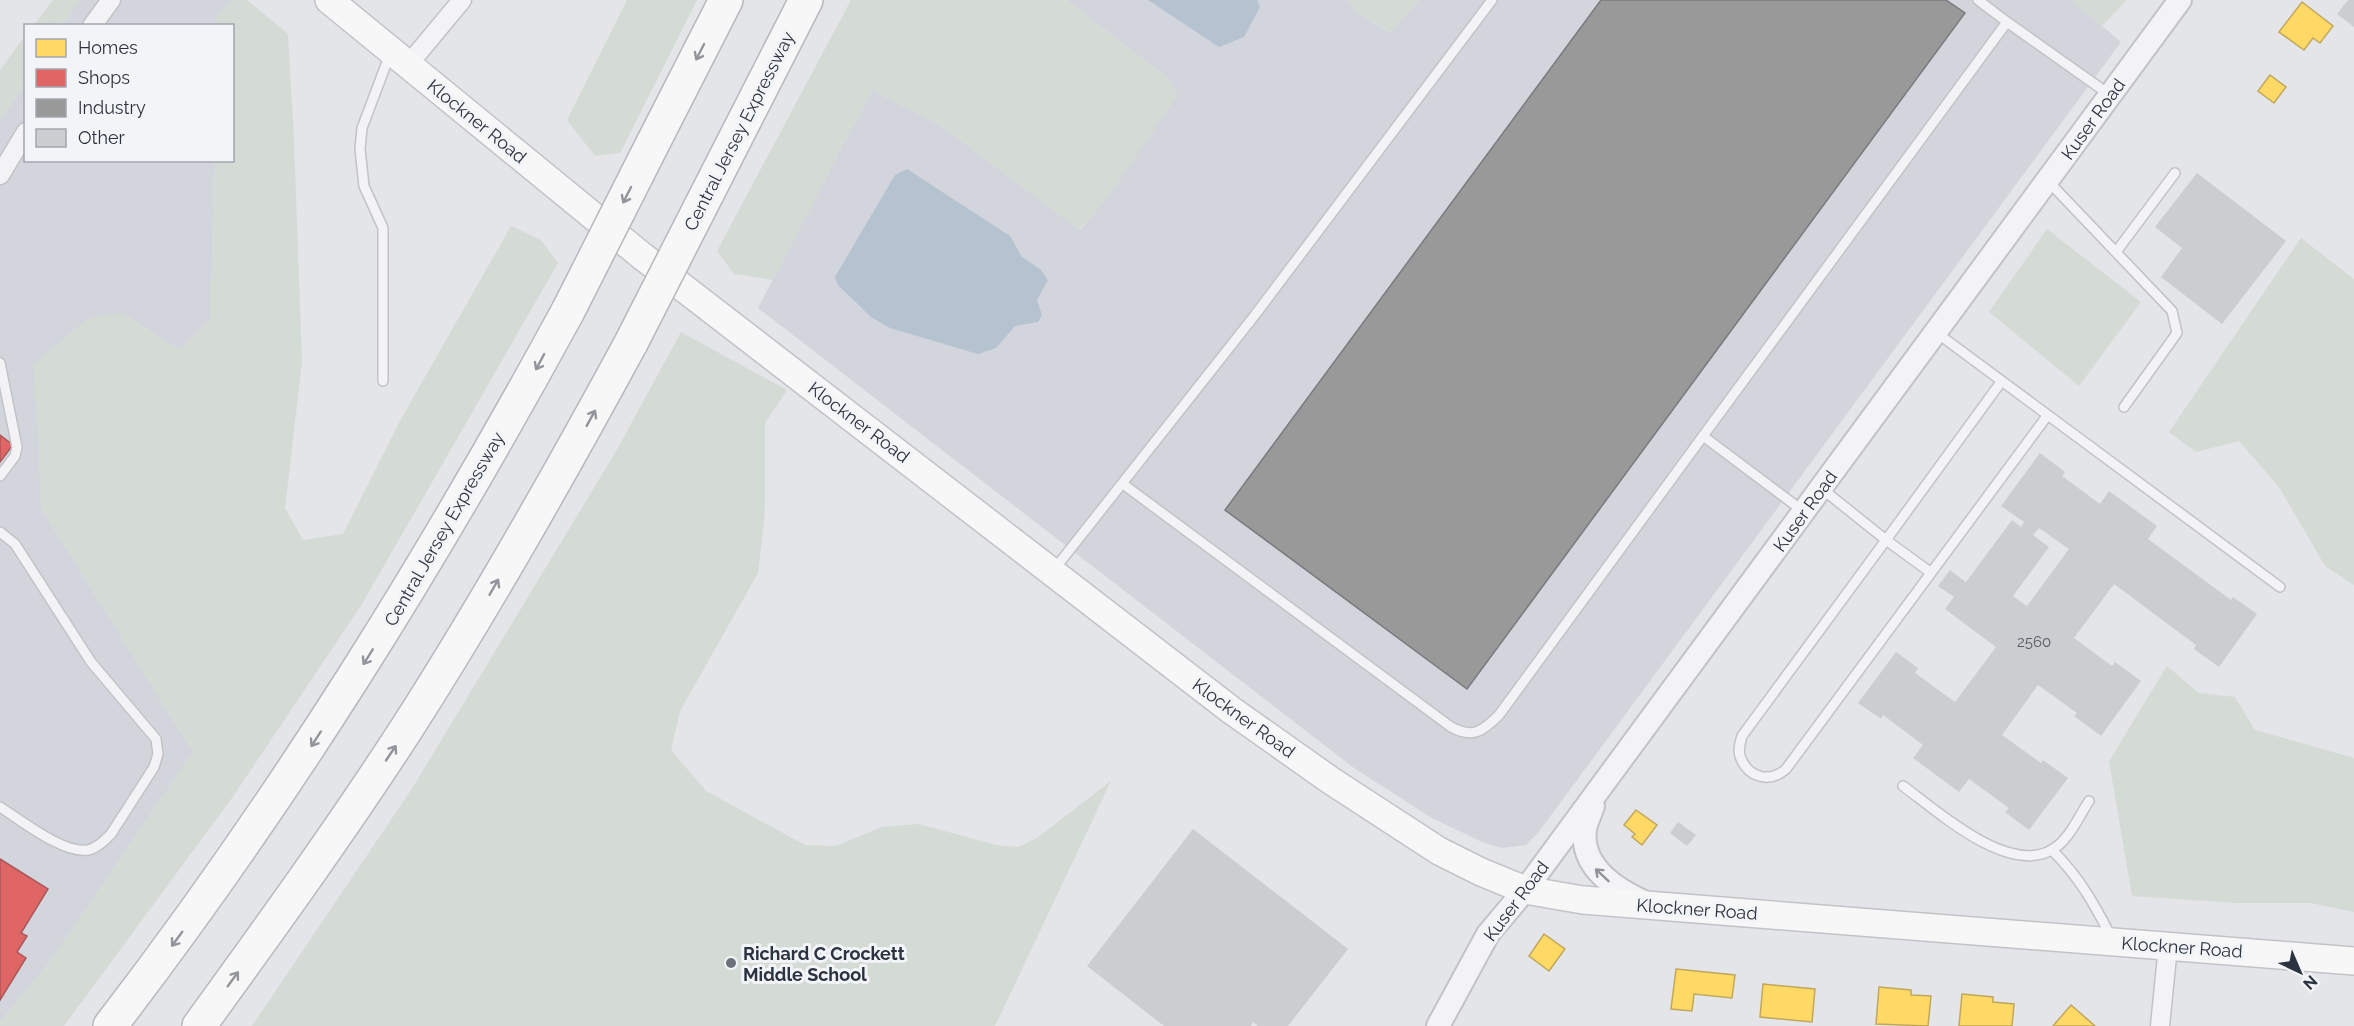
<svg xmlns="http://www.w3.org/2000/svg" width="2354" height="1026" viewBox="0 0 2354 1026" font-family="Raleway,sans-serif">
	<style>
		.built { fill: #d2d5db }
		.green { fill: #d4dbd4 }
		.water { fill: #b5c2d0 }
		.homes { fill: #ffd966; stroke: #c0a75b; stroke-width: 1.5 }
		.shops { fill: #e06666; stroke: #aa575b; stroke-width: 1.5 }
		.industry { fill: #999; stroke: #787a7e; stroke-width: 1.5 }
		.building { fill: #cccdd0; fill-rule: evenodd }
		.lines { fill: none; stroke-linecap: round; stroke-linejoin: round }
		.service-casing { stroke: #c2c3c6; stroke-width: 12 }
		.minor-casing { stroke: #c2c3c6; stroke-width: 21 }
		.tertiary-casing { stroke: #c2c3c6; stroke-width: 26 }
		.secondary-casing { stroke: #c2c3c6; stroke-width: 30 }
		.motorway-casing { stroke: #b6b8bc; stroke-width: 36 }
		.service { stroke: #f3f3f5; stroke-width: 9 }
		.minor { stroke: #f3f3f5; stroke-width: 18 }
		.tertiary { stroke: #f3f3f5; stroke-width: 22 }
		.secondary { stroke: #f7f7f7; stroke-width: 27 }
		.motorway { stroke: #f7f7f7; stroke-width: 33 }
		.motorway-bridge-casing { stroke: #b6b8bc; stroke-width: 36; stroke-linecap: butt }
		.motorway-bridge { stroke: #f7f7f7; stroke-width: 33 }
		.oneway { stroke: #92959c }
		.oneway2 { stroke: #90939a }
		.poi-dot { fill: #6c717b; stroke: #f2f4f7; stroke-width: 2 }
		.labels { text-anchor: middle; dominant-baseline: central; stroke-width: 6; stroke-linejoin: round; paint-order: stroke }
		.number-label { font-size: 15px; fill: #555a65 }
		.street-label { font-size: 18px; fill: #2c3340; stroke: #f2f4f7 }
		.poi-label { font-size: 18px; font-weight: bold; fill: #2c3340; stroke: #f2f4f7; text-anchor: start }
	</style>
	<rect width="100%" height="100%" fill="#e3e5e8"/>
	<g class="built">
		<polygon points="79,0 232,0 216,16 216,25 62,26"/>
		<polygon points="1066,0 1348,0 1356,13 1390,32 1419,0 2071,0 2121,42 1538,833 1526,845 1502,848 1482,842 1432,818 1354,768 758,308 872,90 943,127 1080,230 1106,199 1177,95 1170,80"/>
		<polygon points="25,83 26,160 214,161 211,319 180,350 122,313 41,508 193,752 49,963 0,1022 0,122"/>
	</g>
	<g class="green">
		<polygon points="53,0 79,0 62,25 34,25"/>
		<polygon points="232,0 247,0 288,34 294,140 302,362 285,508 303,540 343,534 401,419 511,226 541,240 558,263 362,604 232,798 64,1026 0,1026 0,1022 49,963 193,752 41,508 34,364 87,319 122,313 180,350 211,319 214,161 232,160 232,26 216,25 216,16"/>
		<polygon points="627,0 697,0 620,153 595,156 567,120"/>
		<polygon points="851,0 1066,0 1170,80 1178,95 1106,200 1079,230 943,127 872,90 773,280 734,274 717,251"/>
		<polygon points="1348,0 1419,0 1391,32 1356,13"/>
		<polygon points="2071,0 2127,0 2102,26"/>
		<polygon points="25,36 25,83 0,122 0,70"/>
		<polygon points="2047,229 2141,302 2079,386 1989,312"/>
		<polygon points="2301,238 2354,279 2354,585 2325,566 2279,487 2239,441 2196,452 2169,432"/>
		<polygon points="681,332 787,390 765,423 765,511 758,573 680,711 671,750 706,791 805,845 836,846 882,827 919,824 996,845 1018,847 1037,838 1111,781 995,1026 252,1026 413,787 615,453"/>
		<polygon points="2167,666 2199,693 2235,697 2255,730 2354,758 2354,912 2311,903 2237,903 2132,896 2109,761"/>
	</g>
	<g class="water">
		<polygon points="1148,0 1257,0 1260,7 1244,37 1219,47"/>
		<polygon points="907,169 1010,236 1022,257 1041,270 1048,280 1037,300 1042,315 1038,322 1015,326 996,348 978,354 890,328 871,317 838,285 835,277 895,175"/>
	</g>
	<g class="homes">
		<polygon points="2302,2 2333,26 2320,43 2313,38 2304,50 2279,32"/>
		<polygon points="2270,75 2286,87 2274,103 2258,91"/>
		<polygon points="1636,810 1657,825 1642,845 1632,837 1635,834 1624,825"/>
		<polygon points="1544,934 1565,949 1549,971 1529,956"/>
		<polygon points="1676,969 1735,975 1732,998 1694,994 1692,1011 1671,1009"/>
		<polygon points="1763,984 1815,989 1812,1022 1760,1017"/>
		<polygon points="1879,987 1911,990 1911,995 1931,996 1928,1026 1876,1024"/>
		<polygon points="1962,994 1993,997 1993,1002 2014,1004 2012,1026 1959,1026"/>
		<polygon points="2071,1005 2095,1026 2053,1026"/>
	</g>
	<g class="shops">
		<polygon points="0,435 13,445 0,462"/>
		<polygon points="0,859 48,889 21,933 27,936 17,952 26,958 0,1000"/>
	</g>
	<polygon class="industry" points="1601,0 1946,0 1965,13 1467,689 1225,510"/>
	<g class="building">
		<polygon points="2348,0 2354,0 2354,27 2337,14"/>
		<polygon points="2197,173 2286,241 2222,324 2161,277 2182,248 2155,227"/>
		<path d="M2040,453l25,19 -3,4 38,28 9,-13 48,35 -9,13 83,61 2,-3 24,17 -38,53 -25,-18 2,-4 -82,-61 -40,54 38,28 3,-4 26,19 -40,55 -27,-20 3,-3 -39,-28 -36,50 39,28 2,-3 25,18 -39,52 -24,-18 4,-4 -40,-29 -10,13 -46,-34 10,-13 -40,-30 -2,4 -23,-16 38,-51 22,16 -3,5 40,29 41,-55 -51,-38 9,-12 -16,-11 12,-16 16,12 46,-62 9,7 3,-5 -23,-16zM2039,528l30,21 -42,57 -14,-10 36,-49 -16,-12z"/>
		<polygon points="1678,822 1696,835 1687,846 1670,833"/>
		<polygon points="1193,829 1348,949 1288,1026 1258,1026 1253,1022 1251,1026 1164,1026 1087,966"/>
	</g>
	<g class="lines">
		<defs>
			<g id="service">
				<polyline points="1978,0 2007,22"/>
				<polyline points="2048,181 2172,311 2177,333 2124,407"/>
				<polyline points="2116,252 2175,173"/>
				<polyline points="1937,333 2280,587"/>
				<polyline points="0,363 17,447 15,456 0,476"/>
				<polyline points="383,381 383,228 364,186 360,149 362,128 390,54"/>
				<path d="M1123,484l328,243c22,12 32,4 48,-12l204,-279"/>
				<path d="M1821,488l65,52 -144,196c-2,7 -4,13 -2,20 7,21 29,28 46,13l261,-353"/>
				<polyline points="1803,511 1703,436 2007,22 2110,95"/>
				<path d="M0,532l15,12 76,118 65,77 2,15 -4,13 -43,67c-7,7 -14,14 -23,16 -25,4 -67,-30 -88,-43"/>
				<polyline points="1053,571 1255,315 1492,0"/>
				<polyline points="1930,572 1886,540 2001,382"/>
				<path d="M1903,786c33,24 106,91 150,63 16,-9 26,-33 36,-48"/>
				<path d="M2052,850c27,27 42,53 59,87"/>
			</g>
			<g id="minor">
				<polyline points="92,26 111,0"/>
				<polyline points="408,65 462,0"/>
				<polyline points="0,175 26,132"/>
				<polyline points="2160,1026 2168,946"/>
			</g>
			<g id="tertiary">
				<path d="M1593,806c-2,7 -7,16 -8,23 -5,38 30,60 59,73"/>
				<polyline points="1438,1026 1488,934 1525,890 2180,0"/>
			</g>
			<polyline id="secondary" points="329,0 642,256 1231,710 1330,780 1439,851 1481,872 1525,890 1583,900 2354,961"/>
			<g id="motorway">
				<polyline points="653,143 726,0"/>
				<polyline points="707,194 806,0"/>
				<path d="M110,1026c174,-226 322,-465 458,-715"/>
				<path d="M199,1026c71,-98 142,-196 208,-298 80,-125 153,-254 224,-385"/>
			</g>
		</defs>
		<use href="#service" class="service-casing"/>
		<use href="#minor" class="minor-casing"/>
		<use href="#tertiary" class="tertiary-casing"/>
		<use href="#secondary" class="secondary-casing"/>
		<use href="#motorway" class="motorway-casing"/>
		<use href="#service" class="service"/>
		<use href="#minor" class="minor"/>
		<use href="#tertiary" class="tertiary"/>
		<use href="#secondary" class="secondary"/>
		<use href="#motorway" class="motorway"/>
		<defs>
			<g id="motorway-bridge">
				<polyline points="568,311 653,143"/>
				<polyline points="631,343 707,194"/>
			</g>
		</defs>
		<use href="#motorway-bridge" class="motorway-bridge-casing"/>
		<use href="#motorway-bridge" class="motorway-bridge"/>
	</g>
	<defs><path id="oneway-shaft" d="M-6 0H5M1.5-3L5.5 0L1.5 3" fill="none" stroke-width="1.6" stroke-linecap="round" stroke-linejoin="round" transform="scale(1.5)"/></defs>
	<g class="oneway">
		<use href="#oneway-shaft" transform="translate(700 52) rotate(117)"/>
		<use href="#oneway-shaft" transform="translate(627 195) rotate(117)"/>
		<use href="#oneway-shaft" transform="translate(540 362) rotate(118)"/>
		<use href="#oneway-shaft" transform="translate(591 418) rotate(-61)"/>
		<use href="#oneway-shaft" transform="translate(494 587) rotate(-60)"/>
		<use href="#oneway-shaft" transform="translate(368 657) rotate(122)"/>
		<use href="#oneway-shaft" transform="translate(316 739) rotate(123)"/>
		<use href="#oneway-shaft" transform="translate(391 753) rotate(-56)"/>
		<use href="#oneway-shaft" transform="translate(177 939) rotate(126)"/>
		<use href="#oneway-shaft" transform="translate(233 979) rotate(-54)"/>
	</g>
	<use class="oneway2" href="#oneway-shaft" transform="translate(1602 875) rotate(-137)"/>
	<circle class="poi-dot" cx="731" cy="963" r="6"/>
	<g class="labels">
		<g class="number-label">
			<text x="2034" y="642">2560</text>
		</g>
		<g class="street-label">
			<text transform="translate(2093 119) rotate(-54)">Kuser Road</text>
			<text transform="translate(477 121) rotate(39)">Klockner Road</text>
			<text transform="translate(739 131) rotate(-63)">Central Jersey Expressway</text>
			<text transform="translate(859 422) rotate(37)">Klockner Road</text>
			<text transform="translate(1805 511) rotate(-54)">Kuser Road</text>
			<text transform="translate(444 529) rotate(-60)">Central Jersey Expressway</text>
			<text transform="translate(1244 718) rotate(36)">Klockner Road</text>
			<text transform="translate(1516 901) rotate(-53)">Kuser Road</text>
			<text transform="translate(1697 909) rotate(4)">Klockner Road</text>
			<text transform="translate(2182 947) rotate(4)">Klockner Road</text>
		</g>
		<g class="poi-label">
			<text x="743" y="953">Richard C Crockett<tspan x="743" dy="21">Middle School</tspan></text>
		</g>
	</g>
	<rect x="24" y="24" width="210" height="138" fill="#f2f4f7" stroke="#a3a7ae" stroke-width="1.5"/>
	<rect x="36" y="39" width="30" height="18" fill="#ffd966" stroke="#a3a7ae" stroke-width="1.5"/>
	<text x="78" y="54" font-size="18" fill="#2c3340">Homes</text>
	<rect x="36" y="69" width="30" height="18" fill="#e06666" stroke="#a3a7ae" stroke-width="1.5"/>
	<text x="78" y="84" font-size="18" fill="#2c3340">Shops</text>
	<rect x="36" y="99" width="30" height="18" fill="#999999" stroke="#a3a7ae" stroke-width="1.5"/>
	<text x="78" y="114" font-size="18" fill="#2c3340">Industry</text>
	<rect x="36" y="129" width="30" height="18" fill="#cccdd0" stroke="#a3a7ae" stroke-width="1.5"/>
	<text x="78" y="144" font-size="18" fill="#2c3340">Other</text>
	<g transform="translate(2300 972) rotate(136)" stroke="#f2f4f7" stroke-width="4.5" paint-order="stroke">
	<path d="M0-4.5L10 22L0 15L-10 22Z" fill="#2c3340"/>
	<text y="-9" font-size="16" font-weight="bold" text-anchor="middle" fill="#2c3340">N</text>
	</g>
</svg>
